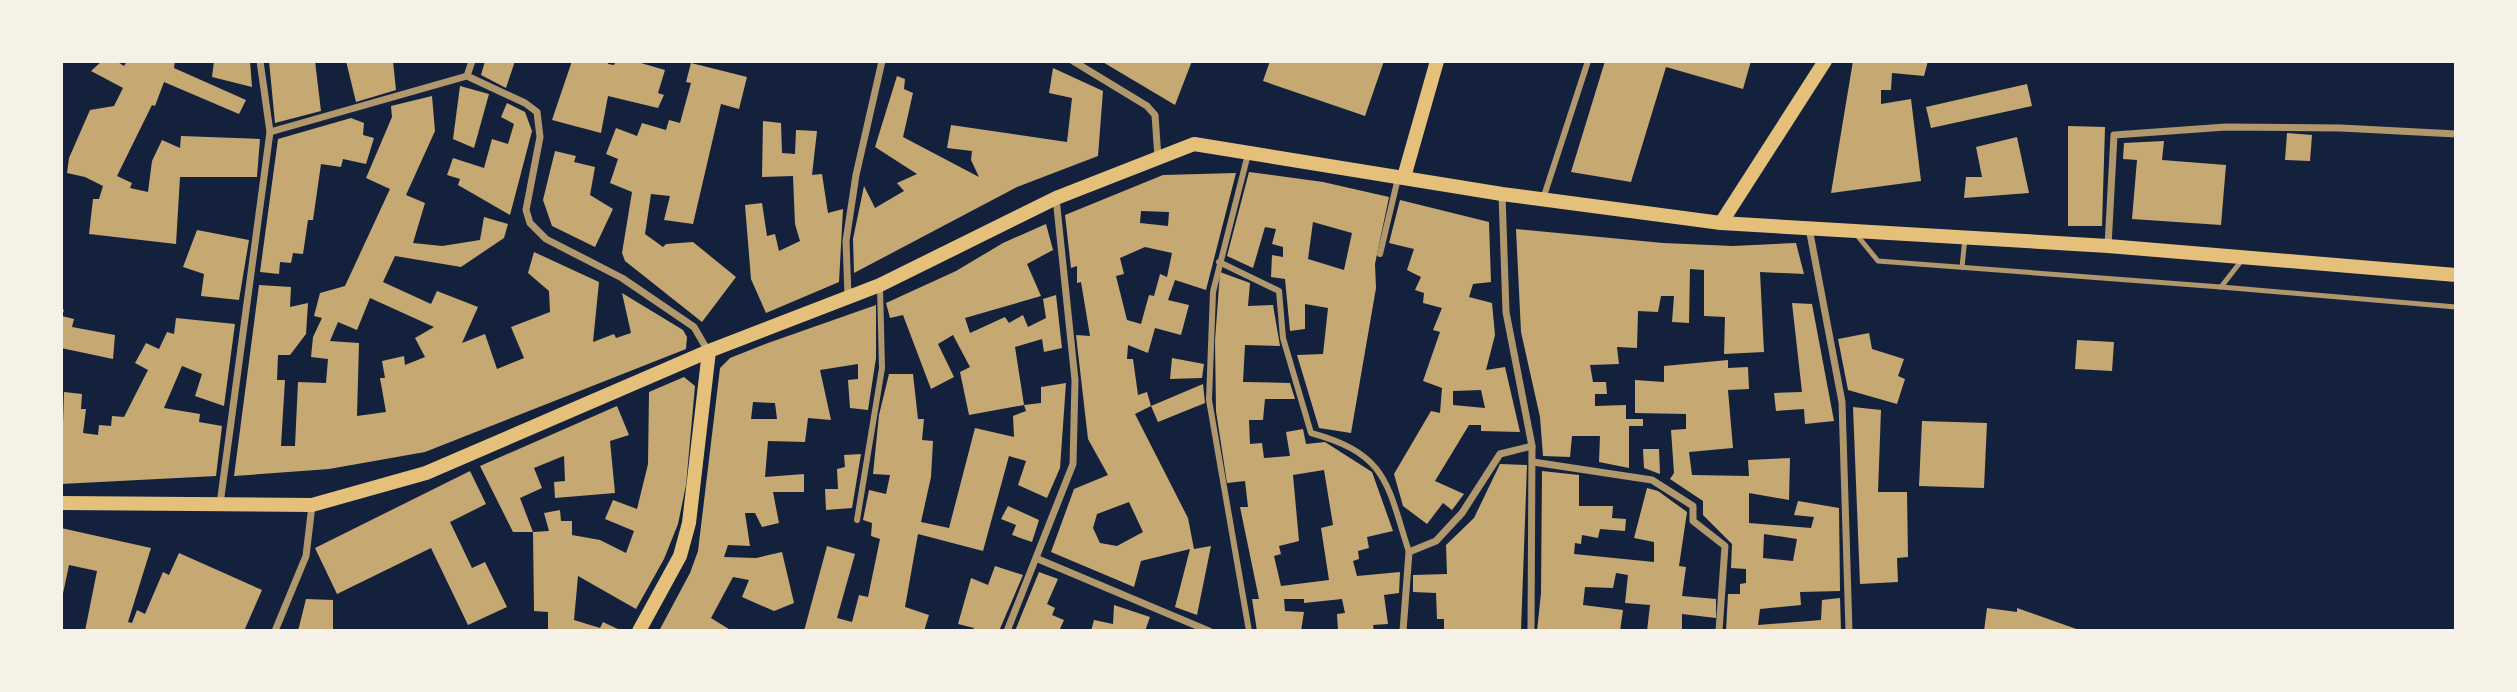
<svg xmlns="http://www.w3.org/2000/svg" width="2517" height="692" viewBox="0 0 2517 692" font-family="'Exo 2',sans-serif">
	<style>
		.building { fill: #c6a872; fill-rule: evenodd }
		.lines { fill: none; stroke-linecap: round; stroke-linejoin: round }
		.service { stroke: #b1986c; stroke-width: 5 }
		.pedestrian { stroke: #b1986c; stroke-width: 6 }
		.minor { stroke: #b1986c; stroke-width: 7 }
		.secondary { stroke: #e5c07b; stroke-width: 14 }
	</style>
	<rect width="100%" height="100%" fill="#14213d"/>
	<g class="building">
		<polygon points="102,61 116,61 124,66 127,61 175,61 174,68 246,100 239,114 164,82 155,106 152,105 117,176 132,183 130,188 148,192 152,161 162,140 180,148 181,136 260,139 257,177 180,177 176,244 89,234 93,199 99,199 103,186 85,177 67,173 69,158 90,110 114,106 123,88 91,71"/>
		<polygon points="214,61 250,61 252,87 212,77"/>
		<polygon points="269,61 315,61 321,111 275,123"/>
		<polygon points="346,61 393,61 396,90 356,102"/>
		<polygon points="485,61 515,61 506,88 481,75"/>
		<polygon points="572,61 608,61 608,64 614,65 616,61 634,61 665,70 658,93 664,95 658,108 608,96 601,133 552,120"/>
		<polygon points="1101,61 1192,61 1175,105"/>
		<polygon points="1270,61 1384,61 1365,116 1263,81"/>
		<polygon points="1605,61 1751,61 1743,89 1666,67 1631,182 1571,172"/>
		<polygon points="1853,61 1928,61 1924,76 1892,73 1891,90 1881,90 1881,104 1911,99 1921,181 1831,193"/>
		<polygon points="691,63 747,77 739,109 721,104 693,224 664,220 670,196 651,194 645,234 663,247 666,244 693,242 736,277 702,322 625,261 622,253 632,192 610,183 618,159 606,154 616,128 637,136 642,123 666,130 669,120 680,123 691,83 686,82"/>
		<polygon points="1053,68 1103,91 1098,156 1017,187 854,273 853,239 864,186 875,208 904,191 897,183 917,174 875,147 897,76 905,79 904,89 913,93 903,137 979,177 971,160 972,151 947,148 951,125 1067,142 1072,98 1049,93"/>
		<polygon points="2027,84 2032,106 1931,128 1926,107"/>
		<polygon points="460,86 489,94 474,148 453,139"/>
		<path d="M432,96l3,35 -29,64 19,8 -12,40 29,3 38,-6 4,-23 24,7 -4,14 -43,29 -66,-11 -12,26 48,22 6,-13 41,16 -16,36 23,-9 12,35 27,-11 -13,-31 39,-15 -1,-21 -21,-18 6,-21 65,30 -6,60 21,-8 2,4 15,-5 -9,-40 61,37 4,7 -1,12 -261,103 -96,17 -95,7 25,-191 32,2 -1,20 18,-4 -2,31 -16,21h-12l-1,25h8l-4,66h14l3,-64 28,1 2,-24 -17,-2 2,-20 9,-19 -8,-2 6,-23 25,-7 45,-97 -24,-11 26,-61 -1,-11zM370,298l64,29 -19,11 10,19 -20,8 -1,-9 -22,5 3,17h-5l6,34 -29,4 2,-73 -29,-2 8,-19 19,8z"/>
		<polygon points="507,103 525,112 532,131 510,215 458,185 460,179 447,175 453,158 484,168 492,139 508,144 514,124 501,117"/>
		<polygon points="351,118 364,123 363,135 374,138 366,164 343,159 341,167 321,164 313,220 308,220 303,254 293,253 291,263 280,262 279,274 260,272 278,139"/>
		<polygon points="763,121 781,123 782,153 795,154 796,130 817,131 812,175 822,174 828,213 843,209 839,282 766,313 751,279 745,205 762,203 767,236 775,234 779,251 800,241 795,224 793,176 762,177"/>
		<polygon points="2068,126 2105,127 2102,226 2068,226"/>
		<polygon points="2287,133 2312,135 2310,161 2285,160"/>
		<polygon points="2017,137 2029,193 1964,198 1966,177 1982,177 1976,147"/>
		<polygon points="2164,141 2162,160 2226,165 2221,225 2132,219 2137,160 2123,159 2124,143"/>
		<polygon points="555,151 576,156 574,162 595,167 590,195 613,209 595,247 552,226 543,200"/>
		<path d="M1249,172l74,10 66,15 -14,67 1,24 -25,145 -32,-5 -22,-73 26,-1 5,-46 -23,-4v25l-15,2 -5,-52 -14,-2 1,-22 11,2v-10l-11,-3 4,-15 -11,-2 -12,41 -26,-12zM1313,222l39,11 -8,37 -36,-11z"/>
		<path d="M1236,173l-30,117 -31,-10 -7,20 21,5 -8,30 -26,-7 -7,25 -20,-8 -1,14h6l5,36 9,-3 4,14 52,-22 2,19 -47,19 -7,-16 -16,8 53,104 6,31 17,-3 -14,69 -22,-8 15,-58 -49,12 -7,26 -83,-35 23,-63 34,-14 -20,-36 -12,-104 14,1 -9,-54 -4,1v-17l-6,2 -6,-53 98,-40zM1141,211l28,1 -1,14 -28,-3zM1145,247l27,6 -5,24 -7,-3 -6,22 -5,-1 -8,29 -14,-4 -11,-44 8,-2 -4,-16zM1129,502l14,30 -26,14 -17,-3 -7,-15 4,-14z"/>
		<path d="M1400,200l89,22 2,60 -18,2 -4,13 23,6 3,32 -9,35 19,-3 15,65 -39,-1v-6h-12l-34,56 29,13 -12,16 -9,-7 -16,21 -24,-18 -9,-32 37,-63 9,2 2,-25 -19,-7 17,-49 -7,-2 9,-22 -19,-5 1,-10 -9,-3 6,-13 -14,-7 7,-21 -25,-6zM1481,390l4,18 -32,-3v-14z"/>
		<polygon points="1046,224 1053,250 1027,264 1041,296 965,318 970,333 1005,317 1009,323 1023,315 1028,327 1046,318 1043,299 1056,295 1062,348 1044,352 1042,339 1015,347 1024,405 1041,403 1041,387 1066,383 1060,468 1047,498 1018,485 1026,461 1009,456 983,551 918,534 905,607 929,615 924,631 804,631 827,546 855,554 837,618 852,622 859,595 868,597 880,539 871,536 872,523 863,520 869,490 886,494 890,475 873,474 879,415 889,374 913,374 918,419 924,419 922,440 933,441 931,477 921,522 949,528 975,428 1014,437 1013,416 1026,411 1024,405 969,415 960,372 970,367 953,335 938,344 954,377 931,389 903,315 890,318 886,303 956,271 1003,243"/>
		<polygon points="1516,229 1663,243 1733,246 1796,243 1804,274 1760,272 1764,352 1724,354 1725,317 1704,316 1704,270 1690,269 1689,323 1672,322 1674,296 1661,296 1658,312 1638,311 1637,348 1617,347 1619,364 1590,365 1593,382 1606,382 1607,394 1595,394 1595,406 1626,405 1626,419 1643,419 1643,426 1629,426 1629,468 1599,462 1600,436 1572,436 1570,457 1543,456 1540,417 1521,332"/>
		<polygon points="197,230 249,240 239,300 201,296 204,274 183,267"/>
		<path d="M1220,272l30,11 -2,23 25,-1 7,41 -35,-1 -2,37 47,1 5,16h-30l-2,21h-14l1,24 12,-1 2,15 26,-2 -4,-24 17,-3 3,15 19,-2 47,30 21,59 -26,6 2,11 -11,3 1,8 -6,2 4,15 43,-4 -1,21 -15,2 4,29 -15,1 1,6h-36l-1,-17 8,-1 -3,-14 -38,4v-4h-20l1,12 19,1 -3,19h-44l-5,-32h7l-19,-92h8l-3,-26 -18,2 -11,-72 -1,-70zM1324,470l9,55 -12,3 8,52 -48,6 -7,-30 7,-2 -2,-8 20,-5 -6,-66z"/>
		<polygon points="1792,303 1812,304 1834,421 1805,424 1804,409 1776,411 1774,393 1802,392"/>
		<path d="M876,305v53l-8,52 -18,-2 -2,-28 10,-1v-15l-38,6 11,50 -23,-2 -3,24 -37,-1 -3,36 39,-3v18h-31l6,31 -17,4 -7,-14h-10l5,33 -22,-1 -4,12 32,1 26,-6 12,51 -20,8 -32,-14 7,-17 -16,-3 -22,41 21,13h-73l31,-58 8,-22 22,-183 10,-10 38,-15zM753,402l22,1 2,16h-26z"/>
		<polygon points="61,309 64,310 62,316 74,319 72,327 115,335 113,359 61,348"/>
		<polygon points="176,318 235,324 224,406 195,396 202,374 182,366 164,408 200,414 199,422 222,426 216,476 61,484 64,392 82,394 81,409 86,409 83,433 98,435 99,425 111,426 112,416 124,417 148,370 135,363 146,343 159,349 167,332 174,334"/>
		<polygon points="1869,333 1872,349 1904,359 1898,376 1905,379 1897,404 1848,390 1838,339"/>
		<polygon points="2077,340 2114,342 2112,371 2075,369"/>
		<polygon points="1172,358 1204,364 1202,378 1170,379"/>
		<path d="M1728,360v8l20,-1 1,22 -21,1 5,58 -44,4 3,23 57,1 -1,-16 42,-2 -1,42 -40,-7v30l62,5 3,-11 -20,-2 4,-14 41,7 1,83 -40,1 1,13 -41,4 -2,16 63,-5 1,-20 18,-2 1,33h-115l2,-37h12v-10l6,-1v-14l-15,-1 1,-24 -29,-29v-14l-33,-22 4,-6 -3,-43 15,-1v-15l-51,-1v-33l29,2v-16zM1764,534l33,5 -4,22 -30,-3z"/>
		<polygon points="684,377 695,386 686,485 678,524 664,559 636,609 578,576 574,620 600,628 603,622 622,631 548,631 548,612 534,611 533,532 549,531 544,513 560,510 561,521 572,521 572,535 600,540 626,553 634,531 605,519 613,500 637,509 648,464 649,392"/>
		<polygon points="617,406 629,435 610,441 615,493 555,498 554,482 565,481 564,456 561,457 534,468 542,488 520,498 533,532 513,532 480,466"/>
		<polygon points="1853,407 1881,410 1878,492 1907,492 1908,557 1897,558 1898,582 1860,584"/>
		<polygon points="1922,421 1987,423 1984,488 1919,486"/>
		<polygon points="1643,449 1659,449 1660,474 1644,468"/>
		<polygon points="861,454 852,508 826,510 825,489 838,489 837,469 845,467 844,455"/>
		<polygon points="1500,464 1527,465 1521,631 1444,631 1444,619 1437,619 1436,593 1413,592 1413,575 1447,574 1446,545 1474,518"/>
		<polygon points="470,471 486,504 450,522 472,568 485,562 507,607 468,625 431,548 337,594 315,548"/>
		<polygon points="1542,471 1579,475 1579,506 1613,506 1612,518 1626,519 1625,531 1600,529 1598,538 1582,535 1581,544 1575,543 1574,554 1654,562 1654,542 1634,538 1647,488 1658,491 1687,512 1679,566 1686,567 1682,596 1716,599 1716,618 1682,614 1682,631 1647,631 1650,605 1625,603 1628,575 1616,573 1613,588 1585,587 1583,605 1623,610 1620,631 1537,631 1541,593"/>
		<polygon points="1008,506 1039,520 1032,542 1012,535 1016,525 1001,519"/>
		<polygon points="61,528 151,548 128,622 132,623 137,610 145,614 163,572 169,575 179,553 262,590 244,631 85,631 97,571 69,565 61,603"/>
		<polygon points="995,566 1023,575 999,631 973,631 974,628 958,624 971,578 988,585"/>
		<polygon points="1039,572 1058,579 1047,604 1055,608 1052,615 1064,620 1059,631 1015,631"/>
		<polygon points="306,599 333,600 333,631 298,631"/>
		<polygon points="1114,605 1150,617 1145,631 1091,631 1094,620 1113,624"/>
		<polygon points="1987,608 2017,612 2017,608 2082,631 1984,631"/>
	</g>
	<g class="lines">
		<g class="service">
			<polyline points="1856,234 1878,261 2221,287 2242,260"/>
			<polyline points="1962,267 1965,238"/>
			<polyline points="2221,287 2456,307"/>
		</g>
		<g class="pedestrian">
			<polyline points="1248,154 1213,292 1209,400 1249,631"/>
			<polyline points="1543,199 1588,61"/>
			<polyline points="1380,254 1398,178"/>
			<path d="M1219,262l60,29 4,47 28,95c77,21 76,51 98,119"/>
			<polyline points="857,520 882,368 880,287"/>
		</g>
		<g class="minor">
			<polyline points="1073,61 1147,106 1155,115 1158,158"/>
			<polyline points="467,76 472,61"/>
			<polyline points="270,132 467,76 525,103 537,112 540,137 526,210 530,223 546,239 622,278 694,327 708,351"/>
			<polyline points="1502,194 1506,312 1532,446 1531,631"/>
			<polyline points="1809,228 1842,402 1849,631"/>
			<polyline points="2108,246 2114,135 2226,127 2341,128 2456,134"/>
			<polyline points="848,296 846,241 856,175 882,61"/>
			<polyline points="1533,462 1652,480 1693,506 1693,521 1725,546 1719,631"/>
			<polyline points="220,504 270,132 260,61"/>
			<polyline points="1038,559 1209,631"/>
			<polyline points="275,631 306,556 312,505"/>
			<polyline points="1007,631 1073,464 1075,380 1056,198"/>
			<polyline points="1403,631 1409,552 1436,541 1462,513 1500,454 1532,446"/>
		</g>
		<g class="secondary">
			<polyline points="1404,177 1437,61"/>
			<polyline points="1721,223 1825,61"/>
			<polyline points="61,503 312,505 426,473 709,351 880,285 1056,198 1194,144 1502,194 1721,223 2108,246 2456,275"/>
			<polyline points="639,631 680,556 689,523 709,351"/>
		</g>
	</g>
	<rect width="2517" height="692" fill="none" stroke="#f6f1e7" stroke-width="126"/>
</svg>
